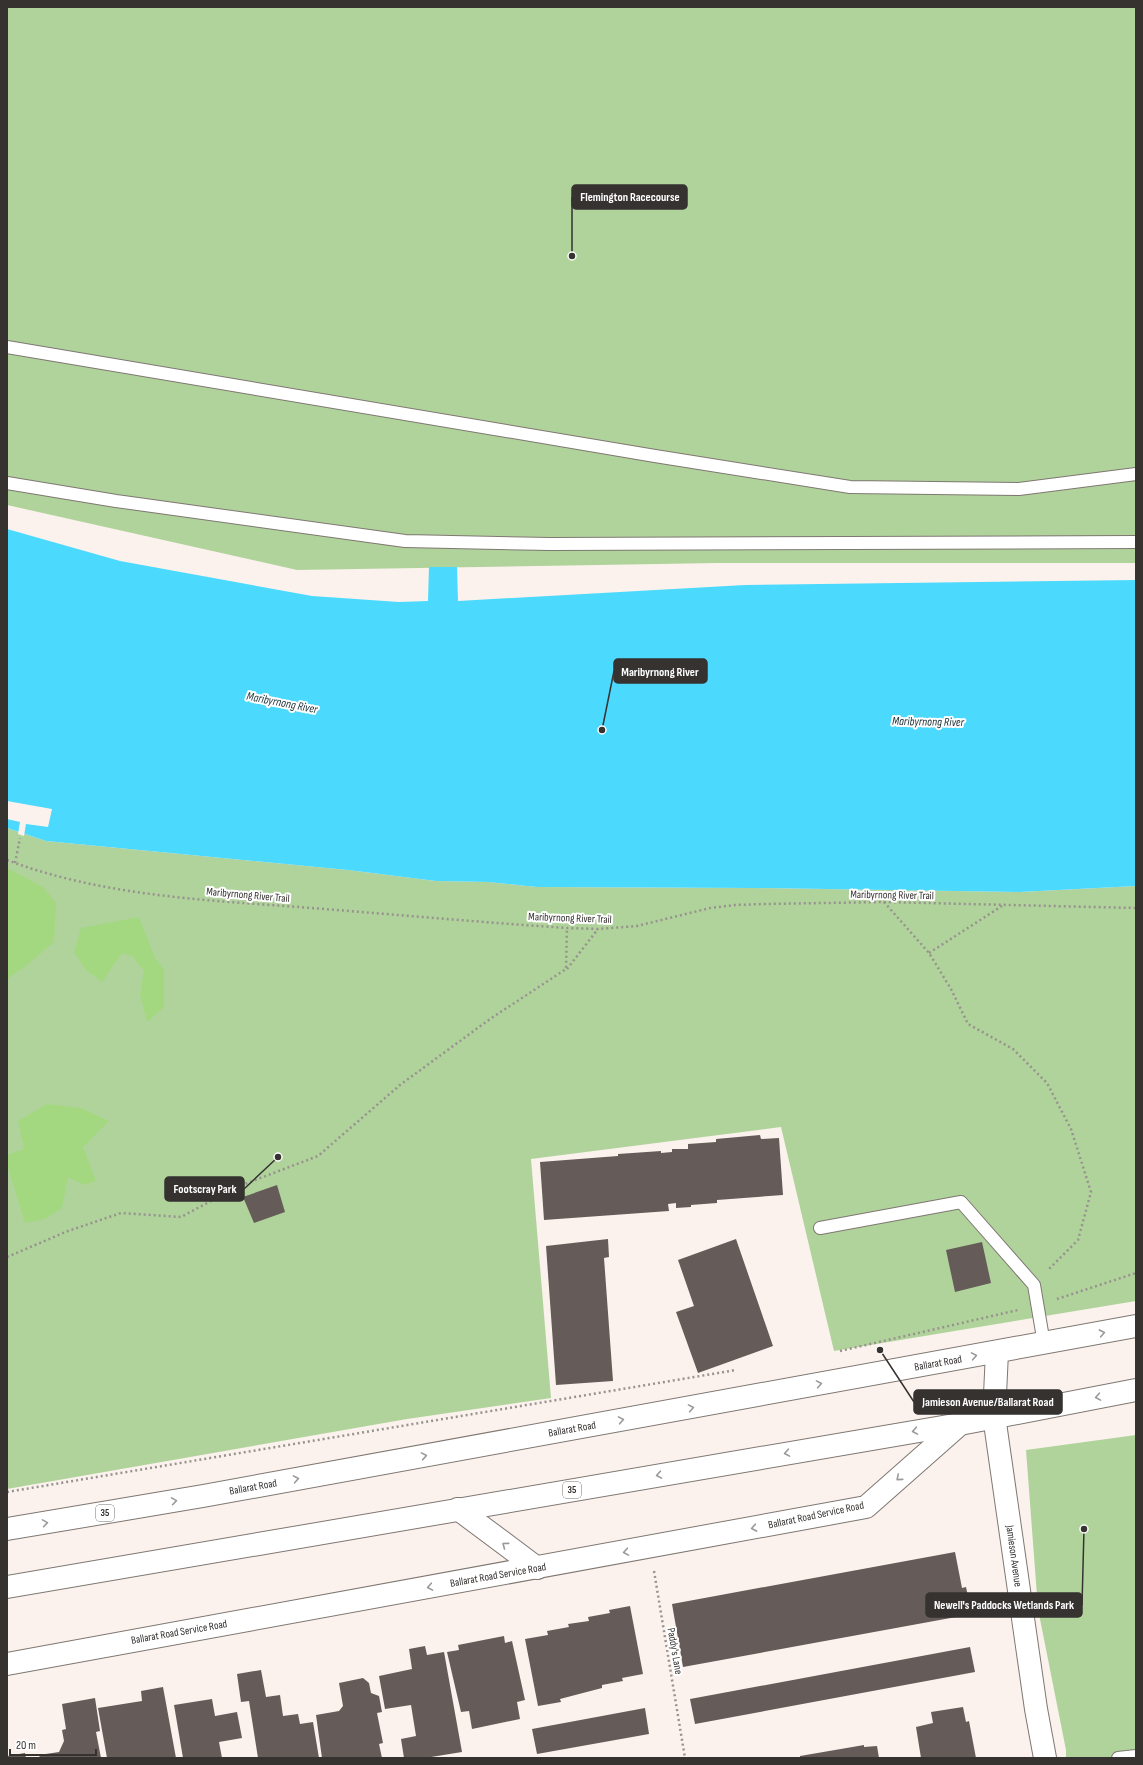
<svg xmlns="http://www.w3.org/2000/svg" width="1143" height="1765" viewBox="0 0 1143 1765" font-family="'Sofia Sans Condensed',sans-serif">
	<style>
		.green { fill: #b0d39b }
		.forest { fill: #a3d881 }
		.water { fill: #4bd9fe }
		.pier { fill: #fbf2ed }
		.building { fill: #655c59 }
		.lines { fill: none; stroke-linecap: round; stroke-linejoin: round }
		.lane-casing { stroke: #7f7772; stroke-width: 14 }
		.street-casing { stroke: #7f7772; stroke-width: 24 }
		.highway-casing { stroke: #7f7772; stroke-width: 24 }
		.path { stroke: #98928e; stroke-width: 2.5; stroke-dasharray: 2 3; stroke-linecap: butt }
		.lane { stroke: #fff; stroke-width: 12 }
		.street { stroke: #fff; stroke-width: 22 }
		.highway { stroke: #fff; stroke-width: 22 }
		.oneway { stroke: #9a9898 }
		.labels { text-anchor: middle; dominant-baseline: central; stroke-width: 4; stroke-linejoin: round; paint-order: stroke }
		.shield { fill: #fff; stroke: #72706e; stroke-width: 1 }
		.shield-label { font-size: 10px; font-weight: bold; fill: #353230 }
		.street-label { font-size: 11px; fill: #353230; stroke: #fff }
		.water-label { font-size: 12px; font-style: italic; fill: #193037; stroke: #fff }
		.leader { fill: none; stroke: #353230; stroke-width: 1.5 }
		.callout-dot { fill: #353230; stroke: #fff; stroke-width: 1.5 }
		.callout { fill: #353230; stroke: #353230; stroke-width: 1.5 }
		.callout-label { font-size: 12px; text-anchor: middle; font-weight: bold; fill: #fff }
	</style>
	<rect width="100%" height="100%" fill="#fbf2ed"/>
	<g class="green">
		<polygon points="7,7 1136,7 1136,563 718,563 297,570 7,505"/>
		<polygon points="7,828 46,841 348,870 436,881 488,882 537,887 754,888 1020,892 1136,886 1136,1301 834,1351 781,1127 531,1159 551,1398 407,1419 7,1489"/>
		<polygon points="1136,1435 1136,1758 1066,1758 1066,1750 1038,1609 1026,1450"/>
	</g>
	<g class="forest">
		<polygon points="7,868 43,887 56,903 54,942 26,966 7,979"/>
		<polygon points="139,917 155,958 164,969 164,1007 147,1022 140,994 144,971 133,957 122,953 102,982 86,970 74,952 81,928"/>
		<polygon points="47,1104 81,1108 109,1121 83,1147 96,1181 84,1185 68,1177 62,1208 45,1219 25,1223 7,1165 7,1155 24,1149 18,1121"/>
	</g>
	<polygon class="water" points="7,529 120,561 312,596 399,602 428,601 429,567 457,567 458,601 745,585 1136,580 1136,886 1020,892 754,888 537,887 488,882 436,881 348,870 46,841 7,828"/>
	<polygon class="pier" points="7,801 52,809 48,827 26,824 24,836 18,834 20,822 7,819"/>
	<g class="building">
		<polygon points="760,1135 761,1139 779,1138 783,1195 717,1200 717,1203 691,1205 691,1207 676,1208 676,1203 668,1204 669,1211 544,1220 540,1162 618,1156 618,1154 661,1151 661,1153 672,1152 672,1149 688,1149 688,1144 716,1142 716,1139"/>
		<polygon points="277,1185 285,1212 254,1223 243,1197"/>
		<polygon points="608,1239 609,1257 604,1258 613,1381 556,1385 546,1246"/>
		<polygon points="736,1239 773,1346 698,1373 676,1312 694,1306 678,1260"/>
		<polygon points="982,1242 991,1283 955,1292 946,1250"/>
		<polygon points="955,1552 962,1588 966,1587 969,1601 965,1602 967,1615 683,1667 672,1604"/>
		<polygon points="630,1606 643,1674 622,1678 623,1681 602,1685 602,1688 560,1699 561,1702 538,1706 525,1639 548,1635 547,1631 569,1627 568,1624 589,1621 588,1617 610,1613 609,1610"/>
		<polygon points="504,1636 505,1643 512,1641 525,1700 517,1702 520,1719 472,1729 469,1711 461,1712 447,1652 459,1650 458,1645"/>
		<polygon points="425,1646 427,1655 444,1652 462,1752 425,1758 404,1758 401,1739 416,1736 411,1705 385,1709 379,1676 412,1669 409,1649"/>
		<polygon points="970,1647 975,1672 695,1724 690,1699"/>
		<polygon points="261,1670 266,1697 280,1695 283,1716 298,1714 300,1724 313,1722 319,1758 258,1758 249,1701 241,1702 237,1674"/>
		<polygon points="363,1678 369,1683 371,1693 379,1696 382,1712 377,1713 383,1743 379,1744 382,1758 322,1758 316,1715 339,1711 343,1706 339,1683"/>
		<polygon points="163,1687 176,1758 107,1758 98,1708 142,1701 141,1691"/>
		<polygon points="95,1698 100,1731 96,1732 101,1758 40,1758 39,1755 59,1752 64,1741 62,1730 66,1729 62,1704"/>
		<polygon points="212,1699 215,1716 237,1712 242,1738 219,1742 222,1758 183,1758 174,1705"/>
		<polygon points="963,1707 966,1722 969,1721 976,1758 921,1758 916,1727 933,1723 931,1712"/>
		<polygon points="645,1708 649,1734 537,1754 532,1729"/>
		<polygon points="864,1745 864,1747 877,1746 879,1758 800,1758 800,1756"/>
		<polygon points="25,1753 26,1758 7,1758 7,1756"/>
	</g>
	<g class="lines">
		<defs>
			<g id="lane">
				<polyline points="7,347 655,456 850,487 1019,489 1136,474"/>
				<polyline points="7,483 116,501 405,541 550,544 1136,542"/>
				<polyline points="820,1228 961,1202 1034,1285 1044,1344"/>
				<polyline points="1118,1758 1136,1756"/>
			</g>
			<g id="street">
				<polyline points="997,1352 994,1416 1036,1709 1045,1758"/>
				<polyline points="7,1664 866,1507 960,1424"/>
			</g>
			<g id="highway">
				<polyline points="458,1509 537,1568"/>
				<polyline points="7,1529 203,1496 1136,1326"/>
				<polyline points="7,1587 960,1424 1136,1390"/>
			</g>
		</defs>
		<use href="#lane" class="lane-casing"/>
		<use href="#street" class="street-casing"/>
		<use href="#highway" class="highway-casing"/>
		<g class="path">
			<path d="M7,860c92,35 194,40 292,47 89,7 179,15 268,21l31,1 39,-3 73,-18 25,-3 29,-1 120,-2 252,6"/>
			<polyline points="15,863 20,838"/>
			<polyline points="884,902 929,953 951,989 968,1024 1013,1049 1047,1083 1071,1129 1091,1192 1078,1240 1048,1270"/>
			<polyline points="929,953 1002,906"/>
			<polyline points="567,969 598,929"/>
			<polyline points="7,1257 68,1231 121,1213 181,1217 237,1187 318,1156 400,1085 490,1019 566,969 567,928"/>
			<polyline points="1057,1299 1136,1273"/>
			<polyline points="840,1351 1018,1310"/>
			<polyline points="7,1492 736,1370"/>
			<polyline points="654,1571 685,1758"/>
		</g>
		<use href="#lane" class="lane"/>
		<use href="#street" class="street"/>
		<use href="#highway" class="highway"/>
	</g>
	<defs><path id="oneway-chevron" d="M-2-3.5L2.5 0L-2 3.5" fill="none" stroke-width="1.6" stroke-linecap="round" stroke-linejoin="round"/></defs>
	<g class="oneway">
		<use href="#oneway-chevron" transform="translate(1102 1333) rotate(-11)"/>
		<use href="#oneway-chevron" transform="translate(974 1356) rotate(-10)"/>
		<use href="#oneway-chevron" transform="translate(819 1384) rotate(-10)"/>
		<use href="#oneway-chevron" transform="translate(1098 1397) rotate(170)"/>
		<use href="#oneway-chevron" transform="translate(691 1408) rotate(-10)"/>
		<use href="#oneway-chevron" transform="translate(621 1420) rotate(-10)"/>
		<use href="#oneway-chevron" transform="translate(915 1431) rotate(170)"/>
		<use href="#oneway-chevron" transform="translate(787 1453) rotate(170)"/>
		<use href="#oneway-chevron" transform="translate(424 1456) rotate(-10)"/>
		<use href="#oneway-chevron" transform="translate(659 1475) rotate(170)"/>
		<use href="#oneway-chevron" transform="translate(899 1478) rotate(139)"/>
		<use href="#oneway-chevron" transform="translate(296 1479) rotate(-10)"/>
		<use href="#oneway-chevron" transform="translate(174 1501) rotate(-9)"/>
		<use href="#oneway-chevron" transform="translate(45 1523) rotate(-9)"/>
		<use href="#oneway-chevron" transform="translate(754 1528) rotate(169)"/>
		<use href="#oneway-chevron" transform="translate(505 1545) rotate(-143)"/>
		<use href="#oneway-chevron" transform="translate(626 1552) rotate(170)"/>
		<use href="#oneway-chevron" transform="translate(430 1587) rotate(170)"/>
	</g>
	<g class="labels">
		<g class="shield">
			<rect x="563" y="1482" width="18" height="16" rx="3"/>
			<rect x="96" y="1505" width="18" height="16" rx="3"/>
		</g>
		<g class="shield-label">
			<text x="572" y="1490">35</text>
			<text x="105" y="1513">35</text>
		</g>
		<g class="street-label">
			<text transform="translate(248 895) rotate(5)">Maribyrnong River Trail</text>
			<text transform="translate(892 895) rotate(1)">Maribyrnong River Trail</text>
			<text transform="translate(570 918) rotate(2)">Maribyrnong River Trail</text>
			<text transform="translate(938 1363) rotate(-10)">Ballarat Road</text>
			<text transform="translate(572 1429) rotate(-10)">Ballarat Road</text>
			<text transform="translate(253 1487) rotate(-10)">Ballarat Road</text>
			<text transform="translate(816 1515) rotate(-12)">Ballarat Road Service Road</text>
			<text transform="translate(1014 1556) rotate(82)">Jamieson Avenue</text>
			<text transform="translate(498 1575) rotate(-10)">Ballarat Road Service Road</text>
			<text transform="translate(179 1632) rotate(-10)">Ballarat Road Service Road</text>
			<text transform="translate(675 1651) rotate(80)">Paddy's Lane</text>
		</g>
		<g class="water-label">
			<text transform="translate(282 703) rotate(11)">Maribyrnong River</text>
			<text transform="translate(928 722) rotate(1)">Maribyrnong River</text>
		</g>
	</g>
	<path class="leader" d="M572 256L572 197M602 730L614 671M278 1157L244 1189M880 1350L914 1402M1084 1529L1082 1605"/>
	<g class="callout-dot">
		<circle cx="572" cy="256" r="4"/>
		<circle cx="602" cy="730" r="4"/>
		<circle cx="278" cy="1157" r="4"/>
		<circle cx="880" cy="1350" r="4"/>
		<circle cx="1084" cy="1529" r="4"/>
	</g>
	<g class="callout">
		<rect x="572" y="185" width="115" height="24" rx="4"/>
		<rect x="614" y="659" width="93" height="24" rx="4"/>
		<rect x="165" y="1177" width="79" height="24" rx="4"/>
		<rect x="914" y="1390" width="148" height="24" rx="4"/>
		<rect x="926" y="1593" width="156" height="24" rx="4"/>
	</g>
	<g class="callout-label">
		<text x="630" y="201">Flemington Racecourse</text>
		<text x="660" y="676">Maribyrnong River</text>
		<text x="205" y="1193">Footscray Park</text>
		<text x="988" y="1406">Jamieson Avenue/Ballarat Road</text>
		<text x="1004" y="1609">Newell's Paddocks Wetlands Park</text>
	</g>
	<rect width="1143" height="1765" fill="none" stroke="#353230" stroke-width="16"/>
	<path d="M10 1749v6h86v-6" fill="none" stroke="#353230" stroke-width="2"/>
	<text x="16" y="1749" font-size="12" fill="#353230" stroke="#ffffff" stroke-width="3" paint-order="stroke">20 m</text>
</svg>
